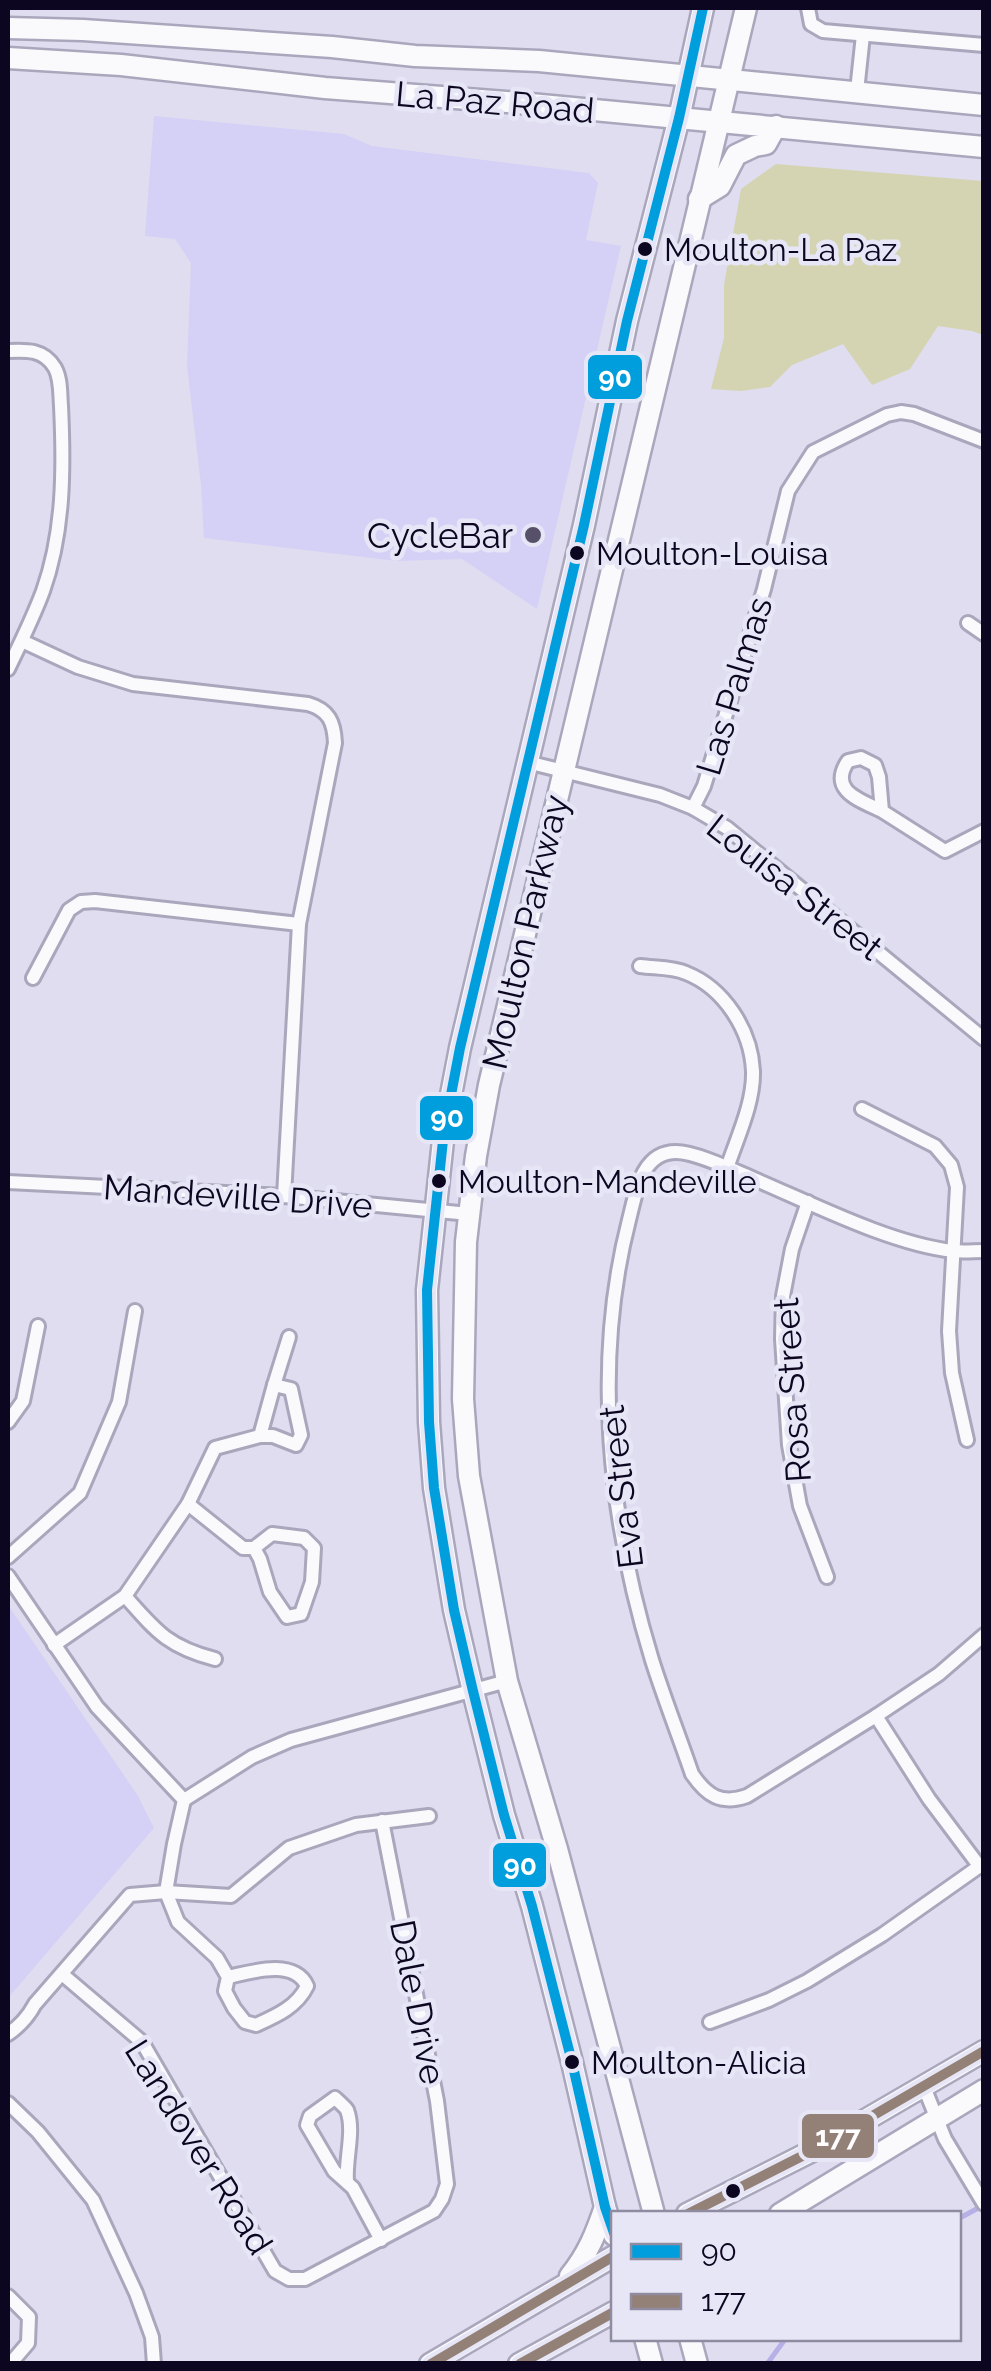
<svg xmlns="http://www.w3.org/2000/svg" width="991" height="2371" viewBox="0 0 991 2371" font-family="Raleway,sans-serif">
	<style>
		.built { fill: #d5d1f6 }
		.green { fill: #d4d4b2 }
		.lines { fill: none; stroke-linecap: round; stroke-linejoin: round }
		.stream { stroke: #b6b0e7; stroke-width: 5 }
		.street-casing { stroke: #aaa7bd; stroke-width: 18 }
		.primary-casing { stroke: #aaa7bd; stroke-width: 25 }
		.street { stroke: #fafafd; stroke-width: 12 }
		.primary { stroke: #fafafd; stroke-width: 20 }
		.bus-1-casing { stroke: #e7e6f6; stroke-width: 18 }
		.bus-2-casing { stroke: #e7e6f6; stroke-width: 18 }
		.bus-1 { stroke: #019edd; stroke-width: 10 }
		.bus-2 { stroke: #938177; stroke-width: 10 }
		.bus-dot { fill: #0c0621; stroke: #e7e6f6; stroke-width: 4 }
		.poi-dot { fill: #565169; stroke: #e7e6f6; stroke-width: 4 }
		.labels { text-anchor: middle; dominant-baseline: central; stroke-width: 9; stroke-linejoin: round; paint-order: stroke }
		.bus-label { font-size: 32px; fill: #0c0621; stroke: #e7e6f6; text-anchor: start }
		.street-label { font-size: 35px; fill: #0c0621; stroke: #e7e6f6 }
		.poi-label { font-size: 35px; fill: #0c0621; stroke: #e7e6f6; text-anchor: end }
		.line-badge { stroke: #e7e6f6; stroke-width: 4 }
		.badge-label { font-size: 28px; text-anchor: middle; font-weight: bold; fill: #fff }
	</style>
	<rect width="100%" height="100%" fill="#dfddef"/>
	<g class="built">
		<polygon points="154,116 344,134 372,146 589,173 598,183 586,240 621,246 537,609 462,559 397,561 204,538 201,485 187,366 191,263 175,239 145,236"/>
		<polygon points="8,1605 138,1796 154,1828 8,1998"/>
	</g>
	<polygon class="green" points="776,164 983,181 983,335 972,331 938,326 910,369 872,385 843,344 792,365 770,387 741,391 711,389 724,338 724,285 741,189"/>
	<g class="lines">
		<g class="stream">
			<polyline points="958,2219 982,2206"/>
			<polyline points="767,2364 786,2338"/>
		</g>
		<defs>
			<g id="street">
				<polyline points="808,8 811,24 823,31 984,45"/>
				<polyline points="857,91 863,35"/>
				<path d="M8,351c18,-1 36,-2 47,17 6,11 5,26 6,38 3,62 3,126 -18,185 -10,27 -23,53 -35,78"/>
				<polyline points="968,623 984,634"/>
				<path d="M22,641l56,26 55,17 175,20c21,6 26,18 27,39l-36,181 -15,272"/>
				<polyline points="527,762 660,795 693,808 727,828 984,1039"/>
				<polyline points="693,808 704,786 764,589 788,491 813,452 887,415 901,412 914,414 984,441"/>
				<path d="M882,811c-22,-11 -54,-20 -34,-50l13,-3 14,7 4,12 3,34 63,40 39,-20"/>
				<path d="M640,966c14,2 33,1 46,7 38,15 65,57 67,98 1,32 -16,67 -26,97"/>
				<polyline points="33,978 69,910 81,902 95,901 299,924"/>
				<polyline points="862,1109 935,1146 951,1165 957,1187 949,1331 952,1373 967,1440"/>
				<polyline points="8,1182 284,1196 469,1214"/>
				<polyline points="808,1202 792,1249 783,1296 782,1339 789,1445 800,1506 827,1577"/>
				<path d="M984,1251c-10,0 -21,1 -31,0 -62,-7 -140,-47 -199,-72 -19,-8 -58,-27 -78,-27 -35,0 -40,41 -47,68 -37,144 -20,299 23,440 12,38 27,76 40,114 15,22 29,31 55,22l129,-80 63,-42 45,-39"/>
				<polyline points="274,1385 289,1337"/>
				<polyline points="8,1422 23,1401 38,1326"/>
				<polyline points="188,1504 243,1548 254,1548 260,1559 270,1592 287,1617 301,1614 312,1582 314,1548 304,1538 272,1534 254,1548"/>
				<polyline points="8,1557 80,1493 119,1402 135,1311"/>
				<polyline points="8,1576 97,1707 184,1800"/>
				<path d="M125,1596c31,35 43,51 90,63"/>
				<polyline points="54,1645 125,1596 188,1504 215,1448 260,1436 274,1385 291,1389 301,1435 296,1445 273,1436 260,1436"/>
				<polyline points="876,1716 929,1799 980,1867"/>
				<path d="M184,1800l-10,44 -8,48 12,30 39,36 11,19 -3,14 9,17 11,14 11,3c20,-9 41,-18 51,-39 -13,-28 -56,-14 -79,-9"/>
				<polyline points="184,1800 252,1757 291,1740 507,1681"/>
				<polyline points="62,1974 142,2042 275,2271 289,2279 305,2279 434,2211 442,2199 447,2184 437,2101 382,1821"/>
				<polyline points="710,2022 769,2000 807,1981 882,1935 984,1863"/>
				<path d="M8,2034c12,-8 20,-17 27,-30l95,-109 36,-3 65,4 58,-48 67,-23 73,-9"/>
				<polyline points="924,2087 945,2139 984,2204"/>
				<polyline points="8,2103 38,2132 93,2200 136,2293 152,2337 154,2364"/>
				<path d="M347,2181c-2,-22 8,-50 0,-71 -2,-3 -10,-10 -12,-12l-25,18 -3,9 27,46 19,17 28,52"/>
				<polyline points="8,2296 29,2317 28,2343 10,2364"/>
			</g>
			<g id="primary">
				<polyline points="8,28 83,30 332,47 415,56 539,61 984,105"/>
				<polyline points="8,58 121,65 325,88 520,103 984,147"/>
				<polyline points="699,199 720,186 736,155 755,146 766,144 776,126"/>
				<polyline points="654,2214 557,1849 507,1681 469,1476 463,1399 466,1242 476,1156 489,1085 746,8"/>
				<polyline points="687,2214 812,2151 984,2051"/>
				<polyline points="780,2214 984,2090"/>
				<polyline points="614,2235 605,2207 572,2062 532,1906 504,1815 473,1691 454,1610 434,1488 429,1422 427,1290 444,1131 460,1048 584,525 627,321 679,118 703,8"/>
				<path d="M570,2276c18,-22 26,-43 35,-69"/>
				<polyline points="645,2338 652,2364"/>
				<polyline points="690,2338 697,2364"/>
				<polyline points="430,2364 614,2256"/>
				<polyline points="519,2364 614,2312"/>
			</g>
		</defs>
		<use href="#street" class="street-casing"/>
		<use href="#primary" class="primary-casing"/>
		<use href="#street" class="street"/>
		<use href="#primary" class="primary"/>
		<defs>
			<polyline id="bus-1" points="614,2233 605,2207 572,2062 532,1906 504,1815 473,1691 454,1610 434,1488 429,1422 427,1290 444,1131 460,1048 584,525 627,321 679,118 703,8"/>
			<g id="bus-2">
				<polyline points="688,2214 812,2151 984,2051"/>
				<polyline points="431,2364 614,2256"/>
				<polyline points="520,2364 614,2312"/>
			</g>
		</defs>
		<use href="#bus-1" class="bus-1-casing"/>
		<use href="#bus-2" class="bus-2-casing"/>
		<use href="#bus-1" class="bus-1"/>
		<use href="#bus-2" class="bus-2"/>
	</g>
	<g class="bus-dot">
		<circle cx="645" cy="249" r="9"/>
		<circle cx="577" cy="553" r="9"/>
		<circle cx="439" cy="1181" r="9"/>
		<circle cx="572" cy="2062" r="9"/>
		<circle cx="733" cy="2191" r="9"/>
	</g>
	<circle class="poi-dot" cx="533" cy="535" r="10"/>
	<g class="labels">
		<g class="bus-label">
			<text x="664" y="249">Moulton-La Paz</text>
			<text x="596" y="553">Moulton-Louisa</text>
			<text x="458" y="1181">Moulton-Mandeville</text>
			<text x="591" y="2062">Moulton-Alicia</text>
		</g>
		<g class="street-label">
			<text transform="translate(495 102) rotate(5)">La Paz Road</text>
			<text transform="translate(734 686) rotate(-73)">Las Palmas</text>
			<text transform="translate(795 887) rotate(38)">Louisa Street</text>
			<text transform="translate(525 932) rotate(-77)">Moulton Parkway</text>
			<text transform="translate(238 1196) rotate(4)">Mandeville Drive</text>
			<text transform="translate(792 1390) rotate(-94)">Rosa Street</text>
			<text transform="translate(621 1487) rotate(-97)">Eva Street</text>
			<text transform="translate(418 2002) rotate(79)">Dale Drive</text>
			<text transform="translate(199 2147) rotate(58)">Landover Road</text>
		</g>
		<g class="poi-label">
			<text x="513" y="535">CycleBar</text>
		</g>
	</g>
	<g class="line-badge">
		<rect x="586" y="353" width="58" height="48" rx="10" fill="#019edd"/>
		<rect x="418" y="1094" width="57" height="48" rx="10" fill="#019edd"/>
		<rect x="491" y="1841" width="57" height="48" rx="10" fill="#019edd"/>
		<rect x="800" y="2112" width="76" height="48" rx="10" fill="#938177"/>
	</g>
	<g class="badge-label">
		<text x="615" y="387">90</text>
		<text x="447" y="1127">90</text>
		<text x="520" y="1875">90</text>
		<text x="838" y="2146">177</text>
	</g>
	<rect width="991" height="2371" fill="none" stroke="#0c0621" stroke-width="20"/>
	<rect x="611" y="2211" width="350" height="130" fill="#e7e6f6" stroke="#8f8ca1" stroke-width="2.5"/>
	<rect x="631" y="2244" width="50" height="15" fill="#019edd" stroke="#8f8ca1" stroke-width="2.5"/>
	<text x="701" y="2261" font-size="30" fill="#0c0621">90</text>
	<rect x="631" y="2294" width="50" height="15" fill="#938177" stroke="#8f8ca1" stroke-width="2.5"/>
	<text x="701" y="2311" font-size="30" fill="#0c0621">177</text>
</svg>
